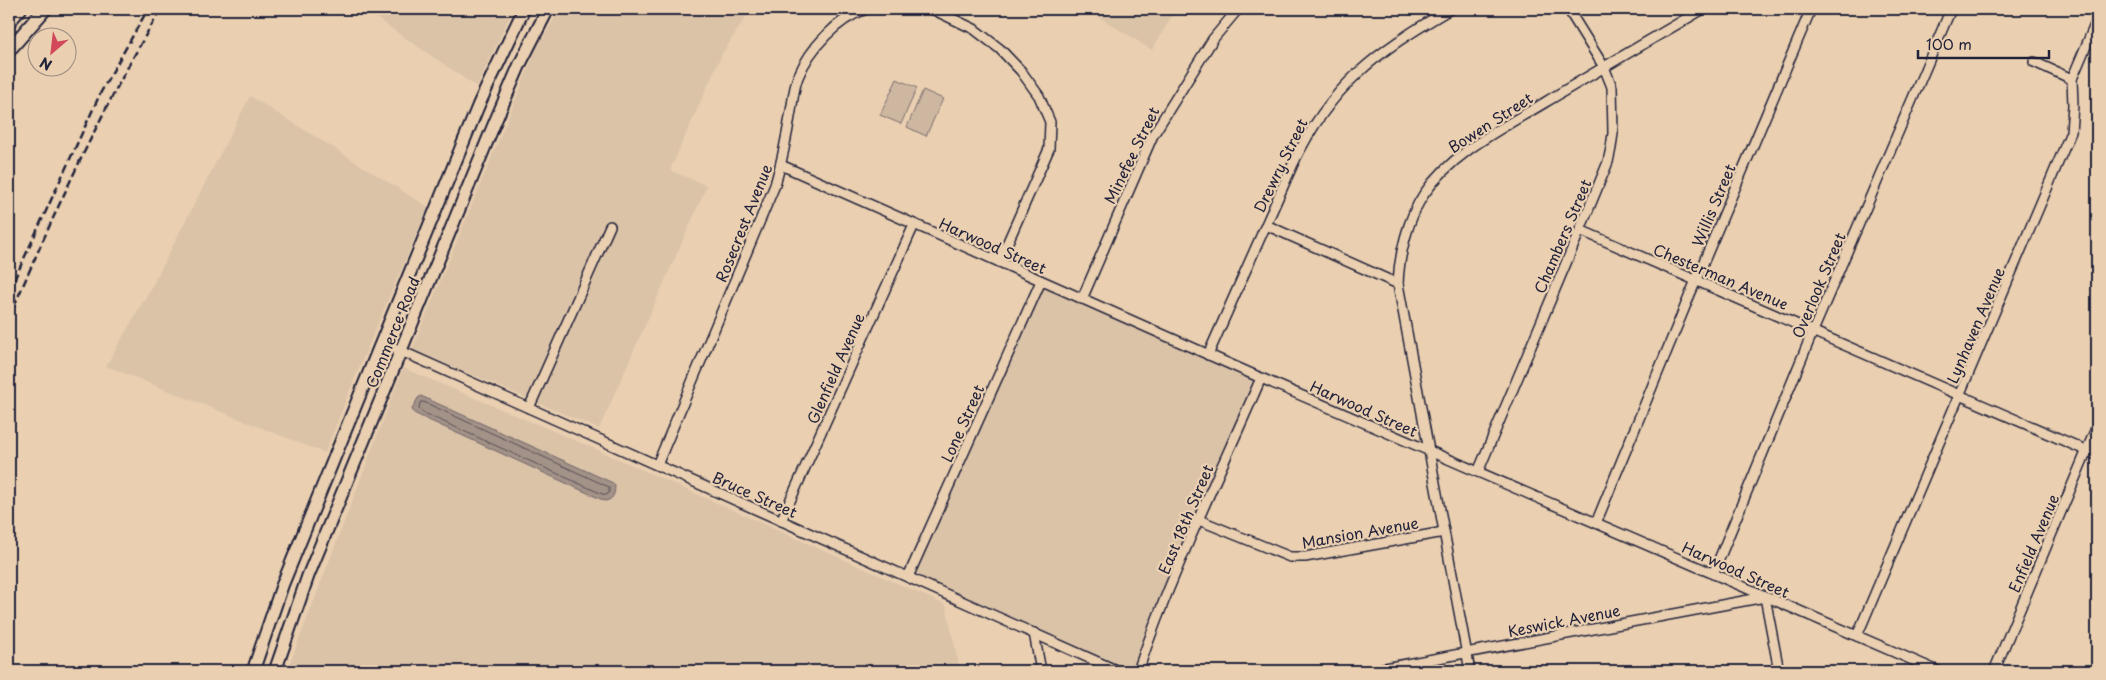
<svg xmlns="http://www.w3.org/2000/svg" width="2106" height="680" viewBox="0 0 2106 680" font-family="'Playpen Sans',sans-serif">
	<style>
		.built { fill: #dbc3a8 }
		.green { fill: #cdb7a0; stroke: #786c6e }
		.water { fill: #a39287; stroke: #6f6569 }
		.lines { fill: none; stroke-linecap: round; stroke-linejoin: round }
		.shore { stroke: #564f59; stroke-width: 1 }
		.minor-casing { stroke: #22223b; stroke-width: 12 }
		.major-casing { stroke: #22223b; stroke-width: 15 }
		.highway-casing { stroke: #22223b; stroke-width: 16 }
		.minor { stroke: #ead0b1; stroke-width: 9 }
		.major { stroke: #ead0b1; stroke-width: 11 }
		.highway { stroke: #ead0b1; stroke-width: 12 }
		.rail { stroke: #22223b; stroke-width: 2.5; stroke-dasharray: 8 4; stroke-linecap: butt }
		.labels { text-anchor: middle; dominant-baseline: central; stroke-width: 4.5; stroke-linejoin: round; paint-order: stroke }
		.street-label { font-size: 15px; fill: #22223b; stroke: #ead0b1 }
	</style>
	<rect width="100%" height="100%" fill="#ead0b1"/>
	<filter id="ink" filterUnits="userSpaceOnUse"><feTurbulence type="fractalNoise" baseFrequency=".02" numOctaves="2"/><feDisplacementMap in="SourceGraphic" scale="10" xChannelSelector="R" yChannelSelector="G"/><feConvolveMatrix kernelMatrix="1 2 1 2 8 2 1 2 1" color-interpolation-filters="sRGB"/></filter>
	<g filter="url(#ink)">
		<g class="built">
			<polygon points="363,9 513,9 477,87"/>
			<polygon points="560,9 751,9 722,54 670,170 707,186 599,429 412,349 536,50"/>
			<polygon points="1086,9 1176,9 1152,50"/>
			<polygon points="250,96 428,207 356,375 325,453 106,366 151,288"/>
			<polygon points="1041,281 1261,378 1136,671 1118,671 908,577"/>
			<polygon points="403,368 591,447 946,605 960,671 287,671"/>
		</g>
		<g class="green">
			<polygon points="897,79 917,88 901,124 880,115"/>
			<polygon points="923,90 943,99 926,136 907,127"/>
		</g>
		<path class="water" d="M421,396l192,87 2,3c0,8 -2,14 -10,15l-183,-84 -8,-4 -2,-4 6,-11z"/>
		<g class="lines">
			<polygon class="shore" points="421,402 424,402 609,487 609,493 606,495 600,493 424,413 419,409"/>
			<defs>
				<g id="minor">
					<polyline points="932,9 974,29 1000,49 1021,71 1039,96 1050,122 1049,149 999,262"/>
					<polyline points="2034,62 2072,79"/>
					<polyline points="781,165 1261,378 1938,671"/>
					<polyline points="1266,225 1398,284"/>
					<polyline points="1580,230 2097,455"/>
					<polyline points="1082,299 1153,135 1213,39 1238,9"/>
					<polyline points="381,342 1118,671"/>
					<path d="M1208,355l85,-191c38,-80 84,-112 157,-155"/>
					<polyline points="529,408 610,226"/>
					<path d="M657,465l118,-280c7,-24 12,-49 16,-74 2,-11 3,-24 7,-34 12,-29 39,-58 68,-68"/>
					<polyline points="1478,472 1580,230 1608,162 1611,148 1613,133 1612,87 1604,67 1568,9"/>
					<polyline points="1199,520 1290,557 1305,557 1444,532"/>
					<polyline points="781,521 914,225"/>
					<polyline points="1596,523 1696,280 1811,9"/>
					<polyline points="1713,574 1813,331 1951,9"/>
					<polyline points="908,577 1041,281"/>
					<polyline points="1034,633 1041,671"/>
					<polyline points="1857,636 2071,132 2073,105 2072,79 2097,20"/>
					<path d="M1138,671c34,-100 81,-196 123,-293"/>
					<polyline points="1369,671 1765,597 1779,671"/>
					<path d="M1470,671l-72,-387c1,-29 10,-66 26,-90 29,-42 77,-65 120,-91 53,-32 106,-63 159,-94"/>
					<polyline points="1994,671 2097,426"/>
				</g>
				<g id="major">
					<polyline points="253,671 282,586 379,348 479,104 524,9"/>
					<polyline points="275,671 308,576 495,122 520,64 548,9"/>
				</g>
				<g id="highway">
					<polyline points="9,21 20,9"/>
					<polyline points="9,50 45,9"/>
				</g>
			</defs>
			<use href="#minor" class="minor-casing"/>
			<use href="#major" class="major-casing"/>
			<use href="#highway" class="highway-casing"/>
			<use href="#minor" class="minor"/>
			<use href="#major" class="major"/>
			<use href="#highway" class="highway"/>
			<g class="rail">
				<polyline points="9,291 101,92 148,9"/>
				<path d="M9,318c45,-105 93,-210 152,-309"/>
			</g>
		</g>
	</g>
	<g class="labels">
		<g class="street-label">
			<text transform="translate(1490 122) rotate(-33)">Bowen Street</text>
			<text transform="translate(1131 155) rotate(-64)">Minefee Street</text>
			<text transform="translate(1280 165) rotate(-64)">Drewry Street</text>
			<text transform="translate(1713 205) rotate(-67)">Willis Street</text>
			<text transform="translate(743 223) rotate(-68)">Rosecrest Avenue</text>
			<text transform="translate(1562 236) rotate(-67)">Chambers Street</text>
			<text transform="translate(993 245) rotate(24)">Harwood Street</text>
			<text transform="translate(1721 276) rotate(23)">Chesterman Avenue</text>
			<text transform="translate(1818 285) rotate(-67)">Overlook Street</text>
			<text transform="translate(1975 325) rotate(-67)">Lynhaven Avenue</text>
			<text transform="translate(392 332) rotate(-68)">Commerce Road</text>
			<text transform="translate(835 368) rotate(-66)">Glenfield Avenue</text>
			<text transform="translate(1364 408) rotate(24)">Harwood Street</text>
			<text transform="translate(962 423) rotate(-66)">Lone Street</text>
			<text transform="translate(755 494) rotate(24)">Bruce Street</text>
			<text transform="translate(1185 519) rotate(-67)">East 18th Street</text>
			<text transform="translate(1360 532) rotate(-10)">Mansion Avenue</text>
			<text transform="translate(2033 543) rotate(-67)">Enfield Avenue</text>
			<text transform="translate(1736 569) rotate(24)">Harwood Street</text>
			<text transform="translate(1564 620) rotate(-11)">Keswick Avenue</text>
		</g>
	</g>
	<rect width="2106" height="680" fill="none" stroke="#ead0b1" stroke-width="30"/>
	<rect x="15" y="15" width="2076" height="650" fill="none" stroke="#22223b" stroke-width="2" filter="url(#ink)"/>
	<g transform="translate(52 52) rotate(208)"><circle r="24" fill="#ead0b1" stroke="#9a8a82"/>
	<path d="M0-4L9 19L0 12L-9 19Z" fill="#d1495b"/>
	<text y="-8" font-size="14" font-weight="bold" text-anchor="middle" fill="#22223b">N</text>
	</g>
	<path d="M1918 50v8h131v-8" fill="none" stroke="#22223b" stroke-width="2.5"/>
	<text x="1926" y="50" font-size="15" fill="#22223b" stroke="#ead0b1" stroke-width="4" paint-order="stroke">100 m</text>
</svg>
